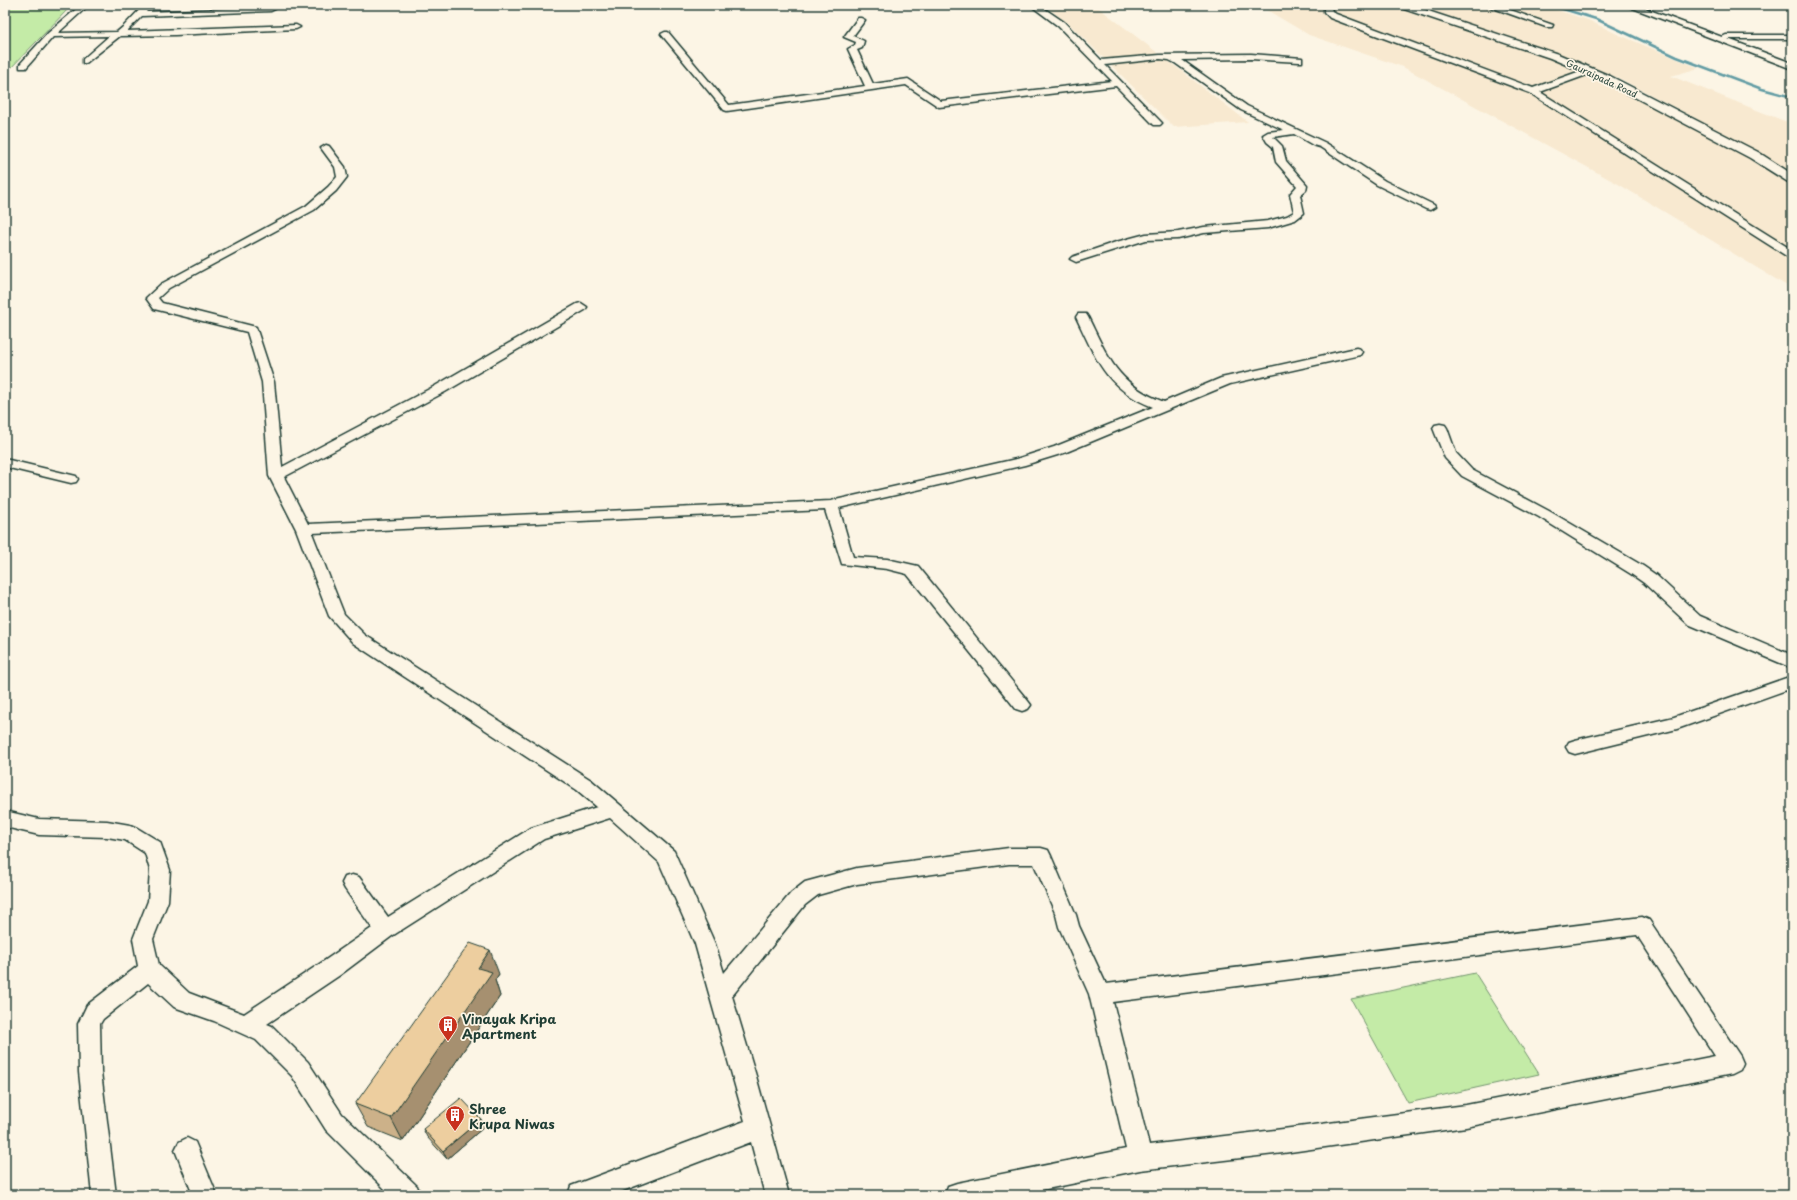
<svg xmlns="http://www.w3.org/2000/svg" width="1797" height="1200" viewBox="0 0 1797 1200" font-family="'Playpen Sans',sans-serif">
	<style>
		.built { fill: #f8e9d0 }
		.green { fill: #c4eba7; stroke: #72946e }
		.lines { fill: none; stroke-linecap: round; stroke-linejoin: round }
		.stream { stroke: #629ca4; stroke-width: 2.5 }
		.minor-casing { stroke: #1f3d34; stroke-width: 3 }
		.tertiary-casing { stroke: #1f3d34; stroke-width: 3 }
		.minor { fill: #fcf5e5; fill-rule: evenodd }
		.tertiary { fill: #fcf5e5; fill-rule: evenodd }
		.wall { fill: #ccb189; stroke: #1f3d34 }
		.shaded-wall { fill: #a6906f; stroke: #1f3d34 }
		.building { fill: #edce9f; stroke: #1f3d34 }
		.labels { text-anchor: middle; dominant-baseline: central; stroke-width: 3.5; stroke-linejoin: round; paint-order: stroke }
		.far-street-label { font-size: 9px; fill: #1f3d34; stroke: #fcf5e5 }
		.near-poi-label { font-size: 13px; font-weight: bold; fill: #1f3d34; stroke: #fcf5e5; text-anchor: start }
	</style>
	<rect width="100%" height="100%" fill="#fcf5e5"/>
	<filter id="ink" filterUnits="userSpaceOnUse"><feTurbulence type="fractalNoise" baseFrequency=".025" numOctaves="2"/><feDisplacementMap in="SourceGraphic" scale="8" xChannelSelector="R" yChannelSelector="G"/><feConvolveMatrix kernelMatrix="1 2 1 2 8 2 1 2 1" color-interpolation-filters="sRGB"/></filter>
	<g filter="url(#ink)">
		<g class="built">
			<polygon points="1043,5 1095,5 1248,122 1174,127 1067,22"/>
			<polygon points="1258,5 1397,5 1559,59 1601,78 1755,160 1792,186 1792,289 1620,185 1403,67 1309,35"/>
			<polygon points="1408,5 1541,5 1588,20 1617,34 1699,68 1671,76 1792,124 1792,173 1725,134 1619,78 1559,56"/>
		</g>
		<g class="green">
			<polygon points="5,5 72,5 5,74"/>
			<polygon points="1475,973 1539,1074 1408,1103 1351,999"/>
		</g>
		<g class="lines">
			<polyline class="stream" points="1550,5 1596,19 1677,57 1762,89 1792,97"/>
			<defs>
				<g id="minor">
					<polygon points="81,5 89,5 58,33 117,32 124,26 144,5 151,6 146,12 271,7 275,9 271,11 142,16 127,31 296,25 300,27 296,29 175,35 120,36 86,63 83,63 83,59 109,36 53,37 26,68 20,68 20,64 48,33"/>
					<polygon points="1030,5 1039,5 1064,22 1101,60 1160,55 1251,54 1302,58 1302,62 1299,62 1251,59 1182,60 1247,106 1326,143 1385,181 1434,205 1435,207 1430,210 1426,209 1377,185 1320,147 1313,145 1294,134 1273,137 1282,146 1286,161 1307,185 1306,190 1300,195 1304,213 1295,220 1268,228 1204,233 1178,239 1146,240 1076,262 1070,259 1072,257 1116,242 1146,234 1178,232 1204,227 1268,221 1287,216 1294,212 1290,194 1297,186 1276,162 1273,147 1267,142 1263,135 1268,132 1284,130 1241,110 1175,63 1169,60 1160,59 1105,65 1160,121 1162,123 1160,125 1154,125 1116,86 939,107 906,85 727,111 724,110 661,34 665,32 668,32 729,105 865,86 848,49 855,45 856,42 844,37 858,18 861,18 865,20 853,36 864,41 862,48 857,50 873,84 908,79 941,101 1112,81 1058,26"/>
					<polygon points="1324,5 1338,5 1331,8 1332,11 1336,14 1533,88 1586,69 1592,69 1592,73 1540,92 1792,250 1792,258 1788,257 1530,93 1330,18 1324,12"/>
					<polygon points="1485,5 1496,5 1553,25 1552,27 1546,27"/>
					<polygon points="1625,5 1636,5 1722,37 1726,35 1792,35 1792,39 1728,39 1792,63 1792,69"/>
					<path d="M326,145l3,1 16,21 2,10 -11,14 -22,19 -145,78 -11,10 4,5 94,24 18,55 8,85 153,-81 142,-82 4,-1 6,4 -2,3 -140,82 -161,85 24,47 523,-23 185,-42 38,-12 99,-40c-47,-18 -57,-48 -77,-90l2,-3h8l2,3c21,42 29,67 76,85l57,-24 135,-30 4,1 2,3 -2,3 -4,1 -126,28 -166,69 -39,12 -186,43 14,49 34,2 31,7 110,135 3,4 -3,4 -6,2 -6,-2 -109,-135 -20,-5 -45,-5 -17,-54 -513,23 32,81 21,21 226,145 83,71 41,93 9,29 67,-80 14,-11 52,-14 152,-20h32l7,2 3,6 25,59 3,11 27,58 536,-67 7,3 91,136 3,7 -3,7 -8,4 -266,53 -183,26 -143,17 -123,25h-72l3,-9 9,-3 169,-34 -37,-155 -30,-67 -3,-12 -22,-51h-25l-152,20 -39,11 -13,10 -73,91 24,80 33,119h-24l-14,-53 -139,53h-44l3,-9 174,-65 -50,-177 -36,-82 -49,-44 -66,21 -152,97 -52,39 -73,49 5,2 36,36 34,52 75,72 3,9h-29l-65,-65 -34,-54 -36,-36 -42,-19 -40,-14 -26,-24 -45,36 -3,5 1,48 15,123h-24l-13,-123 -1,-48 9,-19 51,-39 -5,-27 15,-38 2,-31 -5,-17 -20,-13 -18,-3 -68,-2 -34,-8v-16l34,8 68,2 23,4 7,3 23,14 10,28 -2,31 -15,38 6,26 30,28 55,21 80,-53 48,-33 -27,-39 -3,-6 3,-6 7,-2 7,2 29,40 143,-89 66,-21 -20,-17 -224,-147 -24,-27 -33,-87 -27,-53 -7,-94 -15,-50 -93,-23 -8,-11 15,-14 145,-78 22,-19 9,-10 -2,-10 -14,-19zM1637,935l78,121 -249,49 -183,24 -134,16 -36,-143z"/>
					<polygon points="1440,424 1445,425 1447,428 1456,453 1472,470 1549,511 1643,566 1656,575 1700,616 1792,655 1792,668 1688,624 1644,583 1631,574 1539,517 1462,476 1445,458 1433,428 1435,425"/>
					<polygon points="5,459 76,476 78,479 76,482 71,483 5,467"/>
					<polygon points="1792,676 1792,688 1677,729 1575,754 1569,752 1566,747 1569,742 1575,740 1674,717"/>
					<polygon points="187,1138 195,1142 217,1195 193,1195 175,1150 179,1142"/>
				</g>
				<polygon id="tertiary" points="1396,5 1410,5 1558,54 1610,76 1758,152 1792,174 1792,183 1788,182 1750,158 1602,80 1550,58 1398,7"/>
			</defs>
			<use href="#minor" class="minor-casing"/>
			<use href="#tertiary" class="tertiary-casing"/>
			<use href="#minor" class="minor"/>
			<use href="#tertiary" class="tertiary"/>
		</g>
		<g class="wall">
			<polygon points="499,974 495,980 500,996 403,1141 368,1127 355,1104"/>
			<polygon points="484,1127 447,1159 427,1137 423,1129"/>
		</g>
		<g class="shaded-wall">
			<polygon points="490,950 499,974 495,980 500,996 403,1141 391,1118 478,968"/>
			<polygon points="481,1119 484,1127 447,1159 443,1151"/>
		</g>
		<g class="building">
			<polygon points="470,943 490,950 478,968 492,972 391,1118 355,1104"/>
			<polygon points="461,1098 481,1119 443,1151 423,1129"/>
		</g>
	</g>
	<defs>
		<symbol id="building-pin" viewBox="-11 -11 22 30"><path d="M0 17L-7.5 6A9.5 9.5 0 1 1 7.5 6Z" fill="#c8321e" stroke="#fcf5e5"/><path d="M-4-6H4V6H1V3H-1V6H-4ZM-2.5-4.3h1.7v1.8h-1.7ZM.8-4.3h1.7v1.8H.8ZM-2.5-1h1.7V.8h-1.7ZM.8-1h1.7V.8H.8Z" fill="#fff"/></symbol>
	</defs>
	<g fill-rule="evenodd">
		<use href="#building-pin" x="437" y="1014" width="22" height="30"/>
		<use href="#building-pin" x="444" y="1104" width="22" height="30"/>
	</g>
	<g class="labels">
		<g class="far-street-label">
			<text transform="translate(1602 78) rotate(25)">Gauraipada Road</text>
		</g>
		<g class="near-poi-label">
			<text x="462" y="1018">Vinayak Kripa<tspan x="462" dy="15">Apartment</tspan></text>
			<text x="469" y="1108">Shree<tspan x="469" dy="15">Krupa Niwas</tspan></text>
		</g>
	</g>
	<rect width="1797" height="1200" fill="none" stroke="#fcf5e5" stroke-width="20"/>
	<rect x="10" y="10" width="1777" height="1180" fill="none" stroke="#1f3d34" stroke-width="1.5" filter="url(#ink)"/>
</svg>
